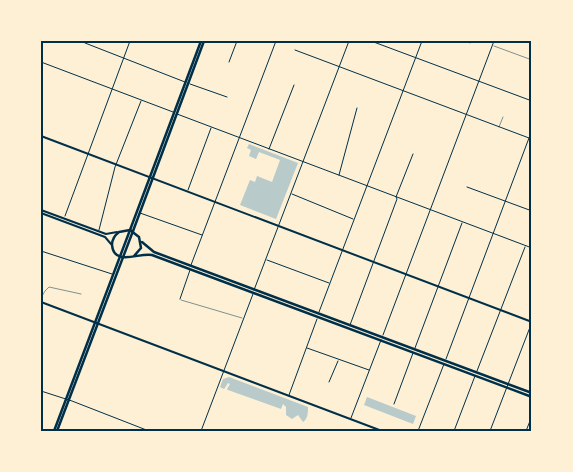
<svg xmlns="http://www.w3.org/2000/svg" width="573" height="472" viewBox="0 0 573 472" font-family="Manrope,sans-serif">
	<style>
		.green { fill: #b9caca }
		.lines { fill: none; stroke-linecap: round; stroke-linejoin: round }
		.service { stroke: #003049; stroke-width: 0.5 }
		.minor { stroke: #003049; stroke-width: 1 }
		.tertiary { stroke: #003049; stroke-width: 2 }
		.secondary { stroke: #003049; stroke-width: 2 }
		.primary { stroke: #003049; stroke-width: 2.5 }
		.trunk { stroke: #003049; stroke-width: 2.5 }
		.neatline { fill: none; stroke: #003049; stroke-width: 2 }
	</style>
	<rect width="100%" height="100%" fill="#fdf0d5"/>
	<g class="green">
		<polygon points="249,144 298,163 276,219 240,205 250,180 255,182 257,176 272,182 280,160 259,152 256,159 249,156 251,150 247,148"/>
		<path d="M229,377l79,30c0,5 0,12 -5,15l-5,-7 -6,4 -6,-4v-8l-3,-3 -2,5 -53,-19 -1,-1 3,-5 -2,-1 -4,6 -4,-2 3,-8z"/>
		<polygon points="367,397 416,416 413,424 364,405"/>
	</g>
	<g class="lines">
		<g class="service">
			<polyline points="464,41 470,43"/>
			<polyline points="494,46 532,60"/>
			<polyline points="499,127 503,117"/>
			<polyline points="41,298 45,291 49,287 81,294"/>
			<polyline points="181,300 242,318"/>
		</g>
		<g class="minor">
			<polyline points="371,41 532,101"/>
			<polyline points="85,43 185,82"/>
			<polyline points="295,50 529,138"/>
			<polyline points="41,62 173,112"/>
			<polyline points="229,62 237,41"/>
			<polyline points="190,84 227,97"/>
			<polyline points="177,114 532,248"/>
			<polyline points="269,149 294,85"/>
			<polyline points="339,175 357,108"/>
			<polyline points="467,187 532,211"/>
			<polyline points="188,190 211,128"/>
			<polyline points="292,194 353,219"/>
			<polyline points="140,213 202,235"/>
			<polyline points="65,216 130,41"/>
			<polyline points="99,230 115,167 141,101"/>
			<polyline points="41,251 112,274"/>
			<polyline points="267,260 329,283"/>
			<polyline points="191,265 276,41"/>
			<polyline points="254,290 349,41"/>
			<polyline points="180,299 190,270"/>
			<polyline points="319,312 422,41"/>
			<polyline points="350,325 397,199 396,197 413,154"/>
			<polyline points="383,335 494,41"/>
			<polyline points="307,348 369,370"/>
			<polyline points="415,348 462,223"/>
			<polyline points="446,359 532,130"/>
			<polyline points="477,371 525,247"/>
			<polyline points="329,382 338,361"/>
			<polyline points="41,391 72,401 149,431"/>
			<polyline points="289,395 317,319"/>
			<polyline points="394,404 413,353"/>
			<polyline points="351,418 381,340"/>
			<polyline points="201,431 253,294"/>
			<polyline points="418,431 444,364"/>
			<polyline points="454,431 475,376"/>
			<polyline points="490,431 532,322"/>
			<polyline points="526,431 532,416"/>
		</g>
		<g class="tertiary">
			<polyline points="41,136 532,322"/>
			<polyline points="41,302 382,431"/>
		</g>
		<g class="secondary">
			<polyline points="41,210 106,234 117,232"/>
			<polyline points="41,213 105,237 111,244"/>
		</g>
		<g class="primary">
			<polyline points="54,431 130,230"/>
			<polyline points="57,431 133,231"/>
		</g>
		<g class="trunk">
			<polyline points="130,230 201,41"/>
			<polyline points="133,231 204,41"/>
			<polyline points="142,242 154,252 532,393"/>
			<path d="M134,256l7,-8 -2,-11 -9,-7 -11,2c-4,3 -7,7 -7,13 2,22 28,7 40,10l380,142"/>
		</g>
	</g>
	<rect width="573" height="472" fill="none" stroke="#fdf0d5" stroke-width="85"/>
	<rect x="42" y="42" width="488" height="388" class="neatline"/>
</svg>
